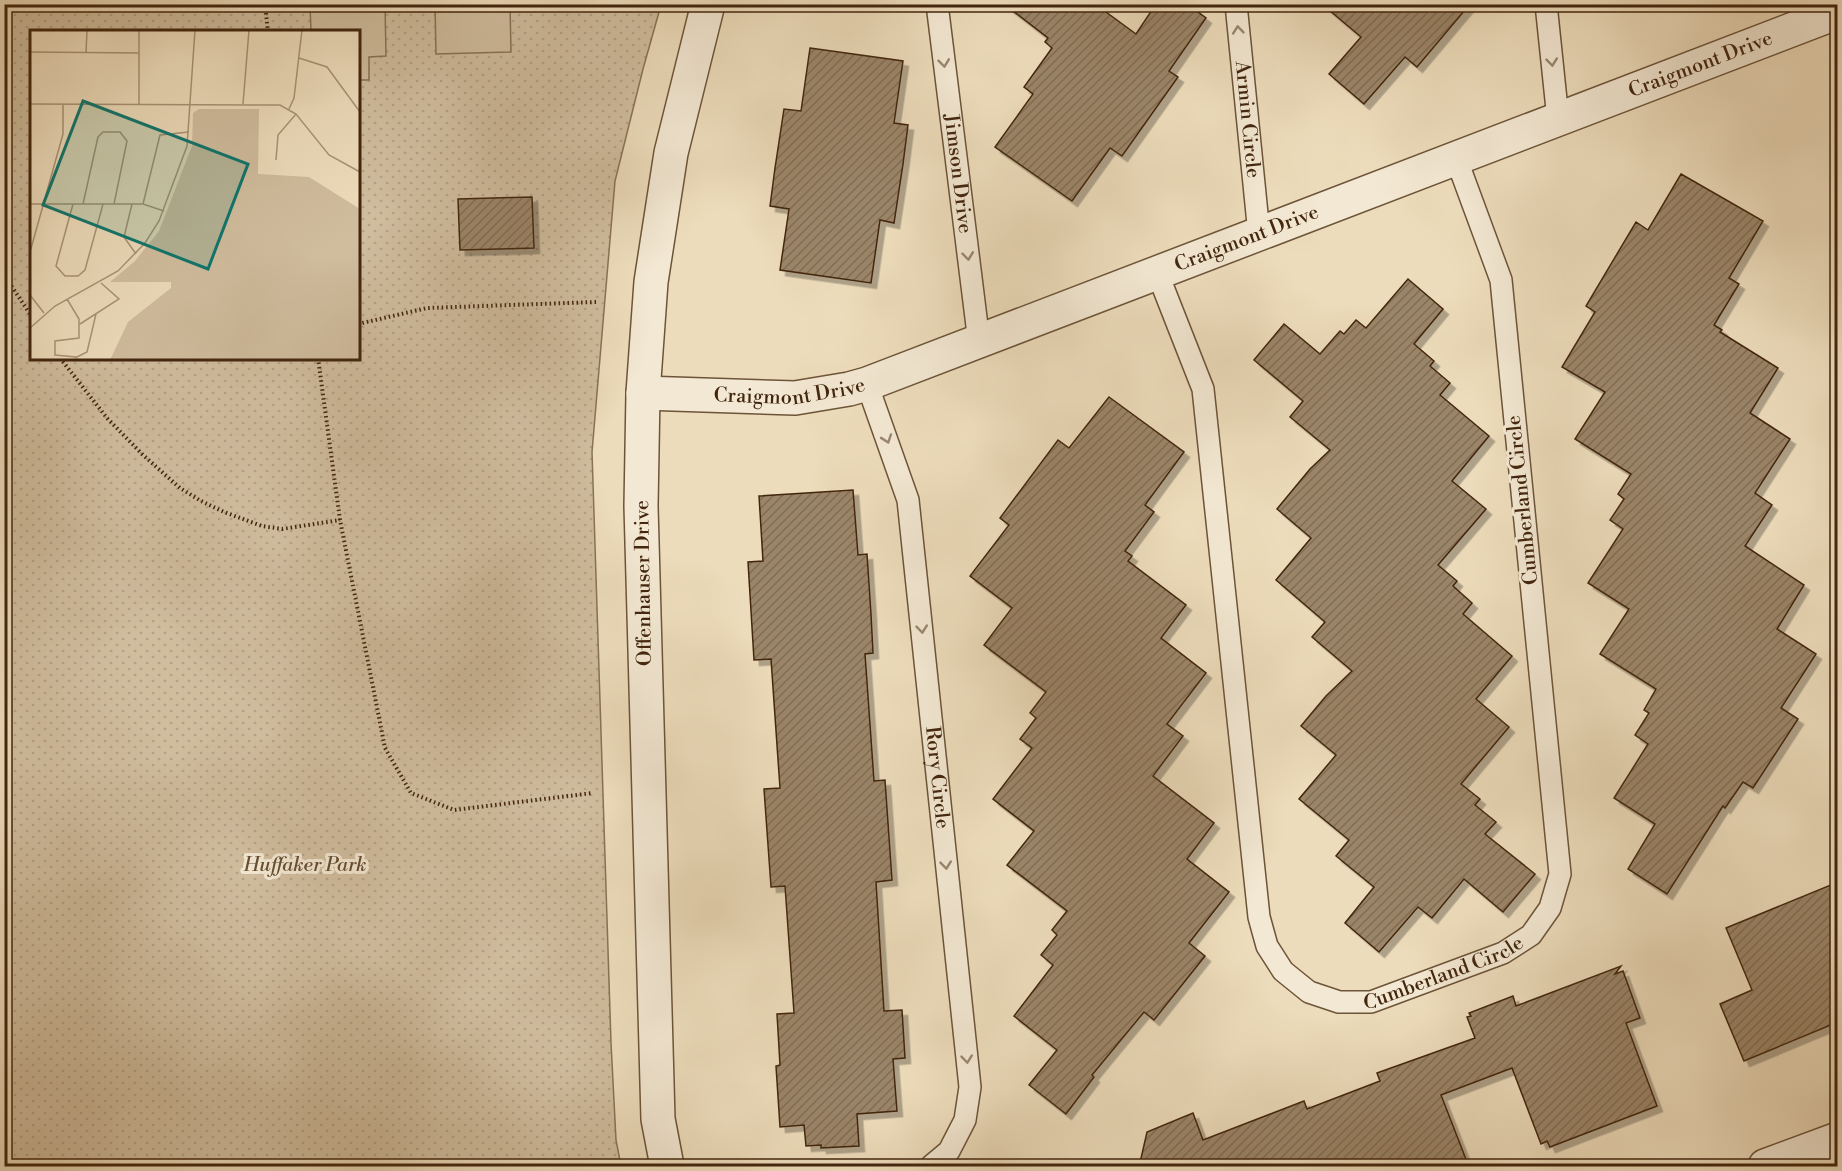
<svg xmlns="http://www.w3.org/2000/svg" width="1842" height="1171" viewBox="0 0 1842 1171" font-family="'Libre Bodoni',serif">
	<style>
		.green { fill: url(#green-dots); stroke: #897256; stroke-width: 1.5; fill-rule: evenodd }
		.pitch { fill: #d0bd9e; stroke: #897256; stroke-width: 1.5 }
		.building { fill: url(#building-hatch); stroke: #42260e; stroke-width: 1.5; filter: url(#shadow) }
		.lines { fill: none; stroke-linecap: round; stroke-linejoin: round }
		.service-casing { stroke: #6d5439; stroke-width: 24 }
		.minor-casing { stroke: #6d5439; stroke-width: 36 }
		.tertiary-casing { stroke: #6d5439; stroke-width: 36 }
		.path { stroke: #42260e; stroke-width: 4; stroke-dasharray: 1.5 3; stroke-linecap: butt }
		.service { stroke: #f3e8d3; stroke-width: 21 }
		.minor { stroke: #f3e8d3; stroke-width: 33 }
		.tertiary { stroke: #f3e8d3; stroke-width: 33 }
		.oneway { stroke: #9a8770 }
		.labels { text-anchor: middle; dominant-baseline: central; stroke-width: 6; stroke-linejoin: round; paint-order: stroke }
		.street-label { font-size: 20px; fill: #42260e; stroke: #f3e8d3 }
		.park-label { font-size: 20px; font-style: italic; fill: #664c32; stroke: #f3e8d3 }
		.inset-road { fill: none; stroke: #a99376; stroke-width: 1.5 }
		.view { fill: #0f766e; fill-opacity: 0.15; stroke: #0f766e; stroke-width: 3 }
		.inset-edge { fill: none; stroke: #42260e; stroke-width: 3 }
	</style>
	<defs>
		<pattern id="green-dots" width="8" height="8" patternUnits="userSpaceOnUse" patternTransform="scale(1.5)"><rect width="8" height="8" fill="#d0bd9e"/><path d="M2 2h.1M6 6h.1" fill="none" stroke="#b4a287" stroke-width="1.8" stroke-linecap="round"/></pattern>
		<pattern id="building-hatch" width="6" height="6" patternUnits="userSpaceOnUse" patternTransform="scale(1.5)"><rect width="6" height="6" fill="#9b8568"/><path d="M-1 1l2-2M0 6l6-6M5 7l2-2" fill="none" stroke="#806d54"/></pattern>
		<filter id="shadow"><feDropShadow dx="5.5" dy="5.5" stdDeviation="0" flood-color="#0004"/></filter>
	</defs>
	<rect width="100%" height="100%" fill="#eddcbb"/>
	<filter id="stains"><feTurbulence type="fractalNoise" baseFrequency=".00333" numOctaves="4"/><feColorMatrix values="0 0 0 0 .2 0 0 0 0 .09 0 0 0 0 .02 0 0 0 .5 -.17"/></filter>
	<radialGradient id="worn" r=".72"><stop offset=".6" stop-color="#630" stop-opacity="0"/><stop offset="1" stop-color="#630" stop-opacity=".3"/></radialGradient>
	<path class="green" d="M5,5h656l-18,64 -28,112 -23,271 19,591 5,97 5,26h-616zM32,32h326v326h-326z"/>
	<g class="pitch">
		<polygon points="310,5 385,5 386,56 369,57 369,80 359,80 358,32 311,31"/>
		<polygon points="435,5 510,5 511,52 436,54"/>
	</g>
	<g class="building">
		<polygon points="1004,4 1095,4 1136,34 1156,4 1187,4 1206,18 1169,71 1178,77 1122,156 1110,148 1072,201 995,147 1033,94 1024,87 1052,48 1045,42 1048,38"/>
		<polygon points="1322,4 1470,4 1417,67 1405,57 1364,104 1329,74 1361,37"/>
		<polygon points="810,48 903,61 894,123 908,125 903,164 894,223 880,220 871,283 780,270 789,209 770,206 775,168 784,109 801,111"/>
		<polygon points="1681,174 1763,221 1729,278 1739,284 1714,325 1722,330 1720,332 1778,368 1750,413 1790,439 1755,493 1772,505 1745,546 1804,585 1777,629 1816,654 1781,708 1798,719 1753,788 1743,782 1725,808 1723,806 1667,894 1628,869 1655,824 1614,798 1648,744 1635,735 1649,713 1644,710 1656,689 1600,654 1629,609 1588,583 1623,529 1610,520 1624,499 1618,494 1631,474 1575,439 1605,392 1562,367 1595,312 1586,306 1636,222 1648,230"/>
		<polygon points="532,197 534,248 460,250 458,199"/>
		<polygon points="1408,279 1443,309 1414,344 1434,361 1430,366 1450,383 1440,395 1489,436 1452,481 1486,509 1438,565 1457,581 1453,586 1472,603 1463,614 1512,656 1476,699 1509,727 1461,784 1480,799 1475,805 1496,822 1485,834 1535,874 1503,912 1464,879 1432,918 1418,907 1379,952 1345,923 1374,887 1336,856 1349,840 1299,799 1336,755 1301,726 1326,696 1352,671 1312,637 1325,622 1276,580 1311,538 1277,509 1310,469 1330,450 1290,417 1303,401 1254,360 1284,324 1320,354 1340,331 1344,334 1356,320 1366,328"/>
		<polygon points="1109,397 1184,452 1145,505 1154,512 1125,551 1132,556 1128,561 1186,605 1161,638 1206,673 1167,724 1183,736 1153,776 1214,823 1187,859 1229,892 1189,943 1205,956 1154,1020 1144,1012 1092,1075 1094,1077 1066,1114 1029,1085 1057,1050 1014,1016 1053,965 1041,955 1057,935 1052,930 1067,911 1007,865 1034,831 993,799 1032,748 1020,739 1036,718 1030,713 1046,692 984,645 1012,608 970,576 1009,525 1000,518 1058,440 1069,448"/>
		<polygon points="853,490 858,555 867,554 871,614 873,653 865,654 874,781 885,780 892,880 876,882 884,1011 902,1010 905,1058 893,1059 897,1111 857,1114 859,1146 821,1148 821,1145 806,1146 804,1125 780,1127 776,1066 780,1065 777,1014 794,1013 785,886 771,887 764,789 780,788 771,659 754,660 748,562 763,561 759,496"/>
		<polygon points="1838,882 1838,1022 1744,1061 1720,1004 1752,990 1726,928"/>
		<polygon points="1621,966 1615,974 1623,971 1640,1018 1626,1023 1657,1106 1550,1147 1547,1141 1541,1144 1512,1068 1441,1095 1469,1167 1139,1167 1147,1132 1193,1113 1203,1140 1304,1101 1307,1109 1380,1081 1377,1073 1475,1038 1467,1017 1471,1016 1469,1013 1513,996 1516,1006"/>
	</g>
	<g class="lines">
		<defs>
			<g id="service">
				<path id="s1" d="M937,4l42,338"/>
				<path id="s2" d="M1236,4l23,230"/>
				<polyline points="1546,4 1558,119"/>
				<path id="s3" d="M1157,272l46,117 56,528 8,29 16,25 26,21 30,10h32l132,-49 28,-18 19,-27 10,-34 -59,-594 -45,-122"/>
				<path id="s4" d="M867,384l41,116 62,587 -5,33 -16,31 -18,15"/>
			</g>
			<g id="minor">
				<path id="s5" d="M643,393l152,5 54,-9 18,-5 971,-372"/>
				<polyline points="667,1166 658,1119 641,506 643,393 651,282 671,153 708,4"/>
			</g>
			<polyline id="tertiary" points="1765,1166 1838,1139"/>
		</defs>
		<use href="#service" class="service-casing"/>
		<use href="#minor" class="minor-casing"/>
		<use href="#tertiary" class="tertiary-casing"/>
		<g class="path">
			<polyline points="265,4 268,32"/>
			<polyline points="4,275 32,317"/>
			<polyline points="358,324 427,308 596,302"/>
			<polyline points="60,358 107,418 142,454 180,488 201,501 224,512 262,526 282,529 340,520"/>
			<polyline points="318,358 340,520 385,748 411,793 454,810 593,793"/>
		</g>
		<use href="#service" class="service"/>
		<use href="#minor" class="minor"/>
		<use href="#tertiary" class="tertiary"/>
	</g>
	<defs><path id="oneway-chevron" d="M-2-3.5L2.5 0L-2 3.5" fill="none" stroke-width="1.6" stroke-linecap="round" stroke-linejoin="round" transform="scale(1.5)"/></defs>
	<g class="oneway">
		<use href="#oneway-chevron" transform="translate(1238 30) rotate(-96)"/>
		<use href="#oneway-chevron" transform="translate(1552 62) rotate(84)"/>
		<use href="#oneway-chevron" transform="translate(944 63) rotate(83)"/>
		<use href="#oneway-chevron" transform="translate(968 256) rotate(83)"/>
		<use href="#oneway-chevron" transform="translate(887 439) rotate(71)"/>
		<use href="#oneway-chevron" transform="translate(922 629) rotate(84)"/>
		<use href="#oneway-chevron" transform="translate(946 865) rotate(84)"/>
		<use href="#oneway-chevron" transform="translate(967 1059) rotate(84)"/>
	</g>
	<g class="labels">
		<g class="street-label">
			<text stroke="none"><textPath href="#s5" startOffset="1118">Craigmont Drive</textPath></text>
			<text stroke="none"><textPath href="#s2" startOffset="116">Armin Circle</textPath></text>
			<text stroke="none"><textPath href="#s1" startOffset="171">Jimson Drive</textPath></text>
			<text stroke="none"><textPath href="#s5" startOffset="632">Craigmont Drive</textPath></text>
			<text stroke="none"><textPath href="#s5" startOffset="147">Craigmont Drive</textPath></text>
			<text transform="translate(1523 500) rotate(-96)">Cumberland Circle</text>
			<text transform="translate(644 583) rotate(-91)">Offenhauser Drive</text>
			<text stroke="none"><textPath href="#s4" startOffset="402">Rory Circle</textPath></text>
			<text stroke="none"><textPath href="#s3" startOffset="891">Cumberland Circle</textPath></text>
		</g>
		<g class="park-label">
			<text x="305" y="865">Huffaker Park</text>
		</g>
	</g>
	<g transform="translate(30 30)">
		<rect width="330" height="330" fill="#eddcbb"/>
		<path d="M169,79h60l-1,65 51,3 51,32v151h-250l18,-38 43,-34v-6h-61l25,-21 24,-30 33,-85 1,-33z" fill="#d0bd9e"/>
		<path class="inset-road" d="M0,22l109,1M56,23l1,-23M269,28l28,9 33,45M0,74l250,1 16,9 33,41 31,17M109,74v-74M213,74l6,-74M259,79l5,-11 8,-68M246,130l2,-25 18,-21M0,174h113l21,7M43,174l-17,62 9,10h13l7,-6 18,-66M53,174l15,-67 5,-5h17l7,9 -13,63M102,174l-8,33 12,17M113,174l17,-69 29,-3M0,222l33,-118v-30M0,265l14,18M37,269l12,20v19l-24,3v14l21,2M50,294l39,-25 -18,-16M0,298l25,-22 63,-35 27,-28 14,-22 28,-75 8,-116M45,328l12,-6 9,-38"/>
		<path class="view" d="M53,71l165,63 -40,105 -165,-64z"/>
		<rect width="330" height="330" class="inset-edge"/>
	</g>
	<rect width="1842" height="1171" fill="none" stroke="#eddcbb" stroke-width="24"/>
	<rect x="6" y="6" width="1830" height="1159" fill="none" stroke="#42260e" stroke-width="3"/>
	<rect x="12" y="12" width="1818" height="1147" fill="none" stroke="#42260e" stroke-width="1.5"/>
	<rect width="100%" height="100%" filter="url(#stains)"/>
	<rect width="100%" height="100%" fill="url(#worn)"/>
</svg>
